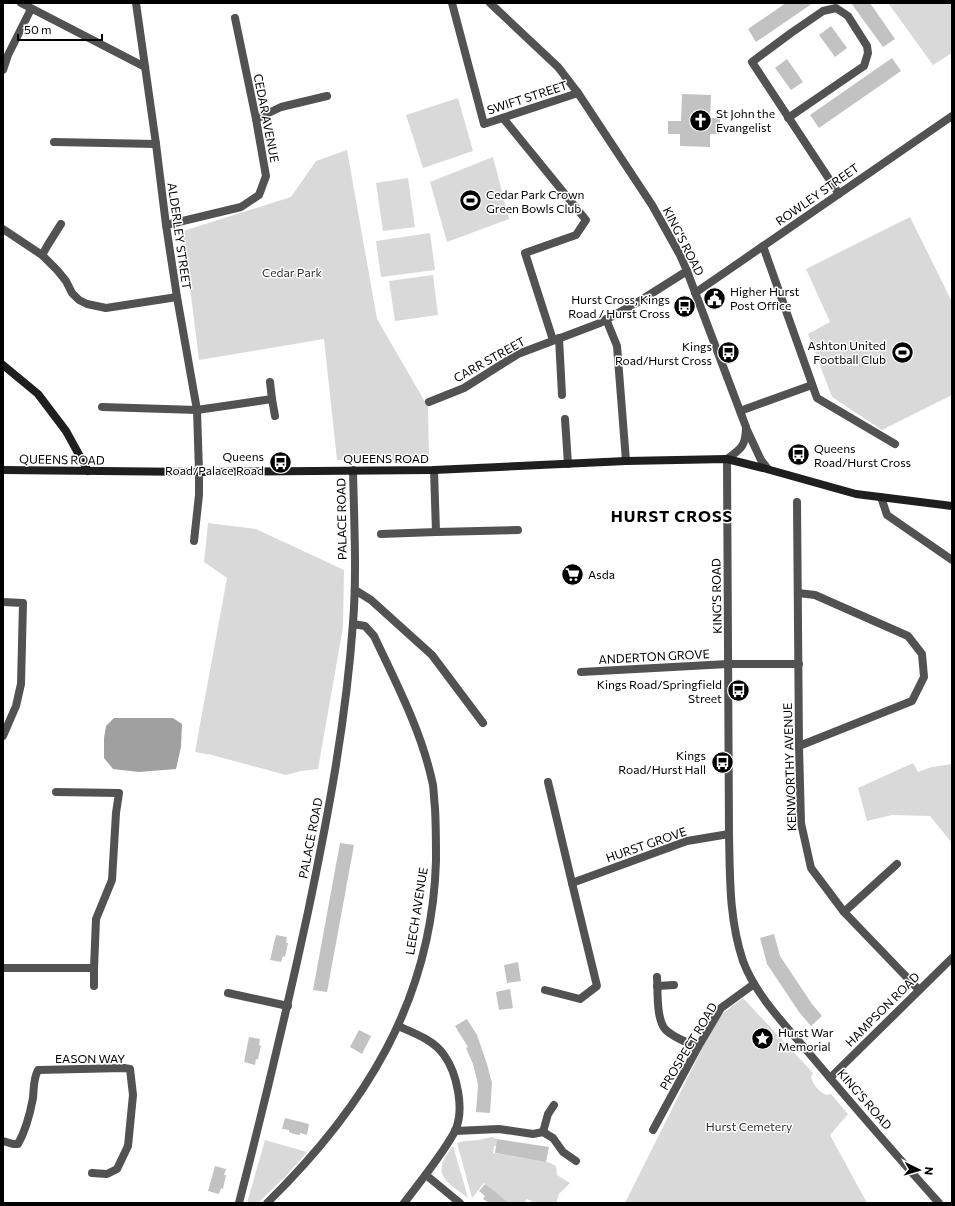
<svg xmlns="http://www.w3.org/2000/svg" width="955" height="1206" viewBox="0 0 955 1206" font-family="Commissioner,sans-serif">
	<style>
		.green { fill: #d9d9d9 }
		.water { fill: #a0a0a0 }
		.building { fill: #c2c2c2 }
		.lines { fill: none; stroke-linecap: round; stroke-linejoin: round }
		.minor { stroke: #525252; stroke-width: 8 }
		.secondary { stroke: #1f1f1f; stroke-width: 8 }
		.labels { text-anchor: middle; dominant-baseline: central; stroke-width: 3; stroke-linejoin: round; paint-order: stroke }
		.street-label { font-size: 12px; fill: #000; stroke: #fff }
		.poi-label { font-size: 12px; fill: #000; stroke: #fff; text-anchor: start }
		.park-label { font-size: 12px; fill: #303030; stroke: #fff }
		.district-label { font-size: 16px; font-weight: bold; letter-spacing: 1px; fill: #000; stroke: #fff }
	</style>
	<rect width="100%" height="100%" fill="#fff"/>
	<g class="green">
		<polygon points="888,3 952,3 952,53 933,65"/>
		<polygon points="458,98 473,151 423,168 406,115"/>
		<polygon points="347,150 377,319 428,407 429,460 337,460 324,339 199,360 183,231 291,197 316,161"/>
		<polygon points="493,157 509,219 447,242 430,182"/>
		<polygon points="408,178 415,227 383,231 376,183"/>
		<polygon points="910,217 952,302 952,395 882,430 832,397 808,334 830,322 806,269"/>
		<polygon points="430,233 435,270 381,277 376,241"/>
		<polygon points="433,275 438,315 395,321 389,281"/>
		<polygon points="208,523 256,529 344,570 343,627 318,769 301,771 286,775 212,755 195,752 227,578 204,562"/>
		<polygon points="913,763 918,772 932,767 952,764 952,843 930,816 892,815 867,821 858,788"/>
		<path d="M743,998l70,75 -2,4c2,8 8,14 15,18l5,-1 17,20 -18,21 37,68h-242l93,-186z"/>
		<polygon points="492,1137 497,1139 496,1146 494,1146 493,1153 548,1162 556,1166 557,1175 570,1183 559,1194 556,1203 535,1203 527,1199 524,1203 509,1203 484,1183 472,1198 457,1143 465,1141 478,1140"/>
		<polygon points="265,1140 307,1152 287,1175 258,1203 247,1203"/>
		<path d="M453,1146l15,52c-23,-18 -38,-23 -15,-52z"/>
	</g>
	<polygon class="water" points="114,718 173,718 182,724 181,747 176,769 139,772 113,769 104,758 104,738 106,726"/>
	<g class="building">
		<polygon points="786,3 813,3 756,42 748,29"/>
		<polygon points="851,3 870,3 895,39 883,47"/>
		<polygon points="831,26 847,48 835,57 819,35"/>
		<polygon points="892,58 901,71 819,128 810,115"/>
		<polygon points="787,59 803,82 791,90 775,68"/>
		<polygon points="682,94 711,95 710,118 720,118 720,134 710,134 710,147 680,146 680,134 668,134 668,121 681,121"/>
		<polygon points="340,843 354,845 327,992 313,990"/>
		<polygon points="774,934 780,956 812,1004 822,1016 811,1026 799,1012 767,964 760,938"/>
		<polygon points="276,935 287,937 286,943 288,943 285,957 283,956 281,962 270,960"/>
		<polygon points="518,962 521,981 507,983 504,965"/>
		<polygon points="510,989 513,1008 499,1010 496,992"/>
		<polygon points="467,1019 477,1035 487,1064 492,1083 490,1113 476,1112 478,1085 477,1080 473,1064 466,1048 468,1047 455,1026"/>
		<polygon points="359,1030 371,1036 362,1054 350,1047"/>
		<polygon points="249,1037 260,1039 259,1045 261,1046 258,1059 256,1059 255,1065 244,1062"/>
		<polygon points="285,1118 309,1124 307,1135 300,1133 300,1135 294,1134 289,1132 289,1130 282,1129"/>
		<polygon points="497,1139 549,1147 546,1162 495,1153"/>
		<polygon points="215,1166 226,1169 224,1175 226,1175 223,1189 221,1188 219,1194 208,1191"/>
		<polygon points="485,1184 493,1190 509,1203 489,1203 483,1199 485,1196 479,1191"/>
	</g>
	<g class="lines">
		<g class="minor">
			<polyline points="21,3 145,67"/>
			<polyline points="136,3 156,144 166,225 177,297 197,410 199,472 199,495 194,541"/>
			<polyline points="452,3 484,124 578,93"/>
			<path d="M490,3l68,64 20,26 74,112 28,50 7,16 59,156c0,19 -5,22 -19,32l2,375c1,43 0,86 14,127 12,33 42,64 65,91 43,51 86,101 131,151"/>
			<polyline points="3,70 8,55 31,9"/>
			<polyline points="503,118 586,220 576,235 525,253 553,340"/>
			<polyline points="788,118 864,66 868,53 867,46 848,16 836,8 823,11 791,33 752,62 839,194"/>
			<polyline points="256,119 281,107 327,96"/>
			<polyline points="54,142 156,144"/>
			<polyline points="61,224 49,243 42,255 57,270 66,281 72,293 79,300 87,304 106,308 177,297"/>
			<polyline points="166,225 241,207 259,195 266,176 256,119 235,18"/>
			<polyline points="3,229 42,255"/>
			<polyline points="763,246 817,398 895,444"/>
			<polyline points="695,293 952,116"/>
			<polyline points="606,319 617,346 626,461"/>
			<polyline points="559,338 562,395"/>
			<polyline points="272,399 275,416"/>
			<polyline points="429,402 464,388 518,354 600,323 638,302 687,271"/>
			<polyline points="102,407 197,410 272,399 270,382"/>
			<polyline points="740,411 812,385"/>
			<polyline points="565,419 568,464"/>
			<polyline points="747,430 761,460 768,469"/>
			<polyline points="881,497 887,515 952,560"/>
			<polyline points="797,502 799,746 801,823 811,868 844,912 919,990"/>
			<polyline points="436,532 518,530"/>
			<polyline points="381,534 436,532 434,470"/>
			<polyline points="355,590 371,600 432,655 483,723"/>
			<polyline points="798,593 815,595 908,636 922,654 924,677 912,701 799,746"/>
			<polyline points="3,602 23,603 21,684 16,706 3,736"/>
			<polyline points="581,672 728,664 799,664"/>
			<polyline points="548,782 572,883 687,841 729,834"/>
			<polyline points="844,912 897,864"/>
			<polyline points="3,968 94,968 96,919 112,880 116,813 119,793 56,792"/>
			<path d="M657,977c1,14 -1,41 8,52 7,8 23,14 33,18"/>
			<polyline points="94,986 94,968"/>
			<polyline points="657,986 674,985"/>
			<polyline points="545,990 580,999 597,986 572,883"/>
			<polyline points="228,993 288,1006"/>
			<path d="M398,1026c16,7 36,14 46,29 13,18 21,55 11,76 -3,6 -7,12 -11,18 -13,19 -26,36 -40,54"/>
			<polyline points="830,1078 952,958"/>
			<polyline points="653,1130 698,1047 721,1008 754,984"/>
			<polyline points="455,1131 499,1129 533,1134 543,1132 553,1138 563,1152 576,1161"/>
			<polyline points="543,1132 548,1114 554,1105"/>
			<path d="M3,1141l10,3h5c8,-14 12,-30 15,-46 1,-10 0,-18 5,-28l86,-2 6,1 3,26 -5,51 -11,23 -10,5 -15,-1"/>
			<polyline points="426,1175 460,1203"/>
			<path d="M239,1203c25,-97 48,-194 69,-291 20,-96 38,-191 45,-289 4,-50 1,-102 0,-153"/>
			<path d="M267,1203c97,-95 165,-202 169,-342 0,-18 0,-35 -1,-53 -1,-8 -1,-15 -2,-23 -11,-53 -36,-100 -59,-149l-9,-10 -12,-2"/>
		</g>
		<g class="secondary">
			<polyline points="3,365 38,394 66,431 88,471"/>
			<polyline points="3,470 199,472 434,470 626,461 727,459 763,468 856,494 952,506"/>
		</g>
	</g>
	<defs>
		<symbol id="church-disc" viewBox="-11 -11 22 22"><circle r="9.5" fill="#000" stroke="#fff"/><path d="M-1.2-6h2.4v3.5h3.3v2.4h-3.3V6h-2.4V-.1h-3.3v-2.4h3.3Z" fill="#fff"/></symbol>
		<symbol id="stadium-disc" viewBox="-11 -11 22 22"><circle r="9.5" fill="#000" stroke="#fff"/><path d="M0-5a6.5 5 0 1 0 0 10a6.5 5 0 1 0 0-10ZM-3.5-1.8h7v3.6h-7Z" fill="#fff"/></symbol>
		<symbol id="civic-disc" viewBox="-11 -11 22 22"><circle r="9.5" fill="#000" stroke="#fff"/><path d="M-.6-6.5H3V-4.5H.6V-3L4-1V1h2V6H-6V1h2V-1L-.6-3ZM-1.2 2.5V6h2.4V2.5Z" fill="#fff"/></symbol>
		<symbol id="bus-disc" viewBox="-11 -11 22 22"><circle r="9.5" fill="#000" stroke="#fff"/><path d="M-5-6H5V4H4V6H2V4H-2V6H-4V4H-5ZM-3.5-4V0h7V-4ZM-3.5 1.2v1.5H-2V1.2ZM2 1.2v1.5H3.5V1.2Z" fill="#fff"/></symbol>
		<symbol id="supermarket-disc" viewBox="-11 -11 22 22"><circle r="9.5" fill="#000" stroke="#fff"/><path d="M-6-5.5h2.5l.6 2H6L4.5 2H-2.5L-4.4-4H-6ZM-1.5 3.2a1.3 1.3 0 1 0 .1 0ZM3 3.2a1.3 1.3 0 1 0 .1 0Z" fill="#fff"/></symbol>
		<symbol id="sight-disc" viewBox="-11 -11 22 22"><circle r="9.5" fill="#000" stroke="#fff"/><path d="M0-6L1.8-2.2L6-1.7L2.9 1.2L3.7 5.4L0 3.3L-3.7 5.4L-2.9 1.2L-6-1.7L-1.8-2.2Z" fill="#fff"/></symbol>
	</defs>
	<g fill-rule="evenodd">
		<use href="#church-disc" x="688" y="108" width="25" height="25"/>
		<use href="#stadium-disc" x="458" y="188" width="25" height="25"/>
		<use href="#civic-disc" x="702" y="286" width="25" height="25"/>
		<use href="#bus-disc" x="672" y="294" width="25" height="25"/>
		<use href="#stadium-disc" x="890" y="340" width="25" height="25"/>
		<use href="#bus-disc" x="716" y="340" width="25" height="25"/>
		<use href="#bus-disc" x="786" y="442" width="25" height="25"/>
		<use href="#bus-disc" x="268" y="450" width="25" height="25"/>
		<use href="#supermarket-disc" x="560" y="562" width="25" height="25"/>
		<use href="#bus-disc" x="726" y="678" width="25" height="25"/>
		<use href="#bus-disc" x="710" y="750" width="25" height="25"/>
		<use href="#sight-disc" x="750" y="1026" width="25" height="25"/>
	</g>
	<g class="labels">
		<g class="street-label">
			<text transform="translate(527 97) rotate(-18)">SWIFT STREET</text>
			<text transform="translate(267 118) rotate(79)">CEDAR AVENUE</text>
			<text transform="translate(817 194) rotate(-35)">ROWLEY STREET</text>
			<text transform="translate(180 236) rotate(82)">ALDERLEY STREET</text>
			<text transform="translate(684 241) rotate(63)">KING'S ROAD</text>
			<text transform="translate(489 359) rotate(-29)">CARR STREET</text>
			<text x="386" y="458">QUEENS ROAD</text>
			<text transform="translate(62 459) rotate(1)">QUEENS ROAD</text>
			<text transform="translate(341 519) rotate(-91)">PALACE ROAD</text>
			<text transform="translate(716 596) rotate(-91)">KING'S ROAD</text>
			<text transform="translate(654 656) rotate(-3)">ANDERTON GROVE</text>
			<text transform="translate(789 767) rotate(-92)">KENWORTHY AVENUE</text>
			<text transform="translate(310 838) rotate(-79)">PALACE ROAD</text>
			<text transform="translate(646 844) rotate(-19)">HURST GROVE</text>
			<text transform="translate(416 911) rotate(-81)">LEECH AVENUE</text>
			<text transform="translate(882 1009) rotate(-45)">HAMPSON ROAD</text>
			<text transform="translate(688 1046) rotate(-59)">PROSPECT ROAD</text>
			<text x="90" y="1058">EASON WAY</text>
			<text transform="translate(865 1099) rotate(49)">KING'S ROAD</text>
		</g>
		<g class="poi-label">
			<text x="716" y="113">St John the<tspan x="716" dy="14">Evangelist</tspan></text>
			<text x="486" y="194">Cedar Park Crown<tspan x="486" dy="14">Green Bowls Club</tspan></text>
			<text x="730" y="291">Higher Hurst<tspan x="730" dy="14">Post Office</tspan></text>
			<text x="670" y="299" text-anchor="end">Hurst Cross, Kings<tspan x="670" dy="14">Road / Hurst Cross</tspan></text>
			<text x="886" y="345" text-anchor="end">Ashton United<tspan x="886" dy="14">Football Club</tspan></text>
			<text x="712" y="346" text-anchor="end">Kings<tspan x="712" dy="14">Road/Hurst Cross</tspan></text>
			<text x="814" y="448">Queens<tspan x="814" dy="14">Road/Hurst Cross</tspan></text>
			<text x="264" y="456" text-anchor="end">Queens<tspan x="264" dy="14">Road/Palace Road</tspan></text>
			<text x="588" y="574">Asda</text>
			<text x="722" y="684" text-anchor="end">Kings Road/Springfield<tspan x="722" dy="14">Street</tspan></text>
			<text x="706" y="755" text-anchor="end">Kings<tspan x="706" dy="14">Road/Hurst Hall</tspan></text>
			<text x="778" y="1032">Hurst War<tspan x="778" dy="14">Memorial</tspan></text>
		</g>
		<g class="park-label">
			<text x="292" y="272">Cedar Park</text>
			<text x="749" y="1126">Hurst Cemetery</text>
		</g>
		<g class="district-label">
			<text x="672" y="515">HURST CROSS</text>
		</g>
	</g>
	<rect width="955" height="1206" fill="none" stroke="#000000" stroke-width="8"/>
	<g transform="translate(919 1170) rotate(95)" stroke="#ffffff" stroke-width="3" paint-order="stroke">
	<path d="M0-3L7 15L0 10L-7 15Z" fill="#000000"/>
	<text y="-6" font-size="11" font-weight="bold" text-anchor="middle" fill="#000000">N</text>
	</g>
	<path d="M18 34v6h84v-6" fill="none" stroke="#000000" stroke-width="2"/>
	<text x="24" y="34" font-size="12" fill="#000000" stroke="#ffffff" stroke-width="3" paint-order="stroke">50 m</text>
</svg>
